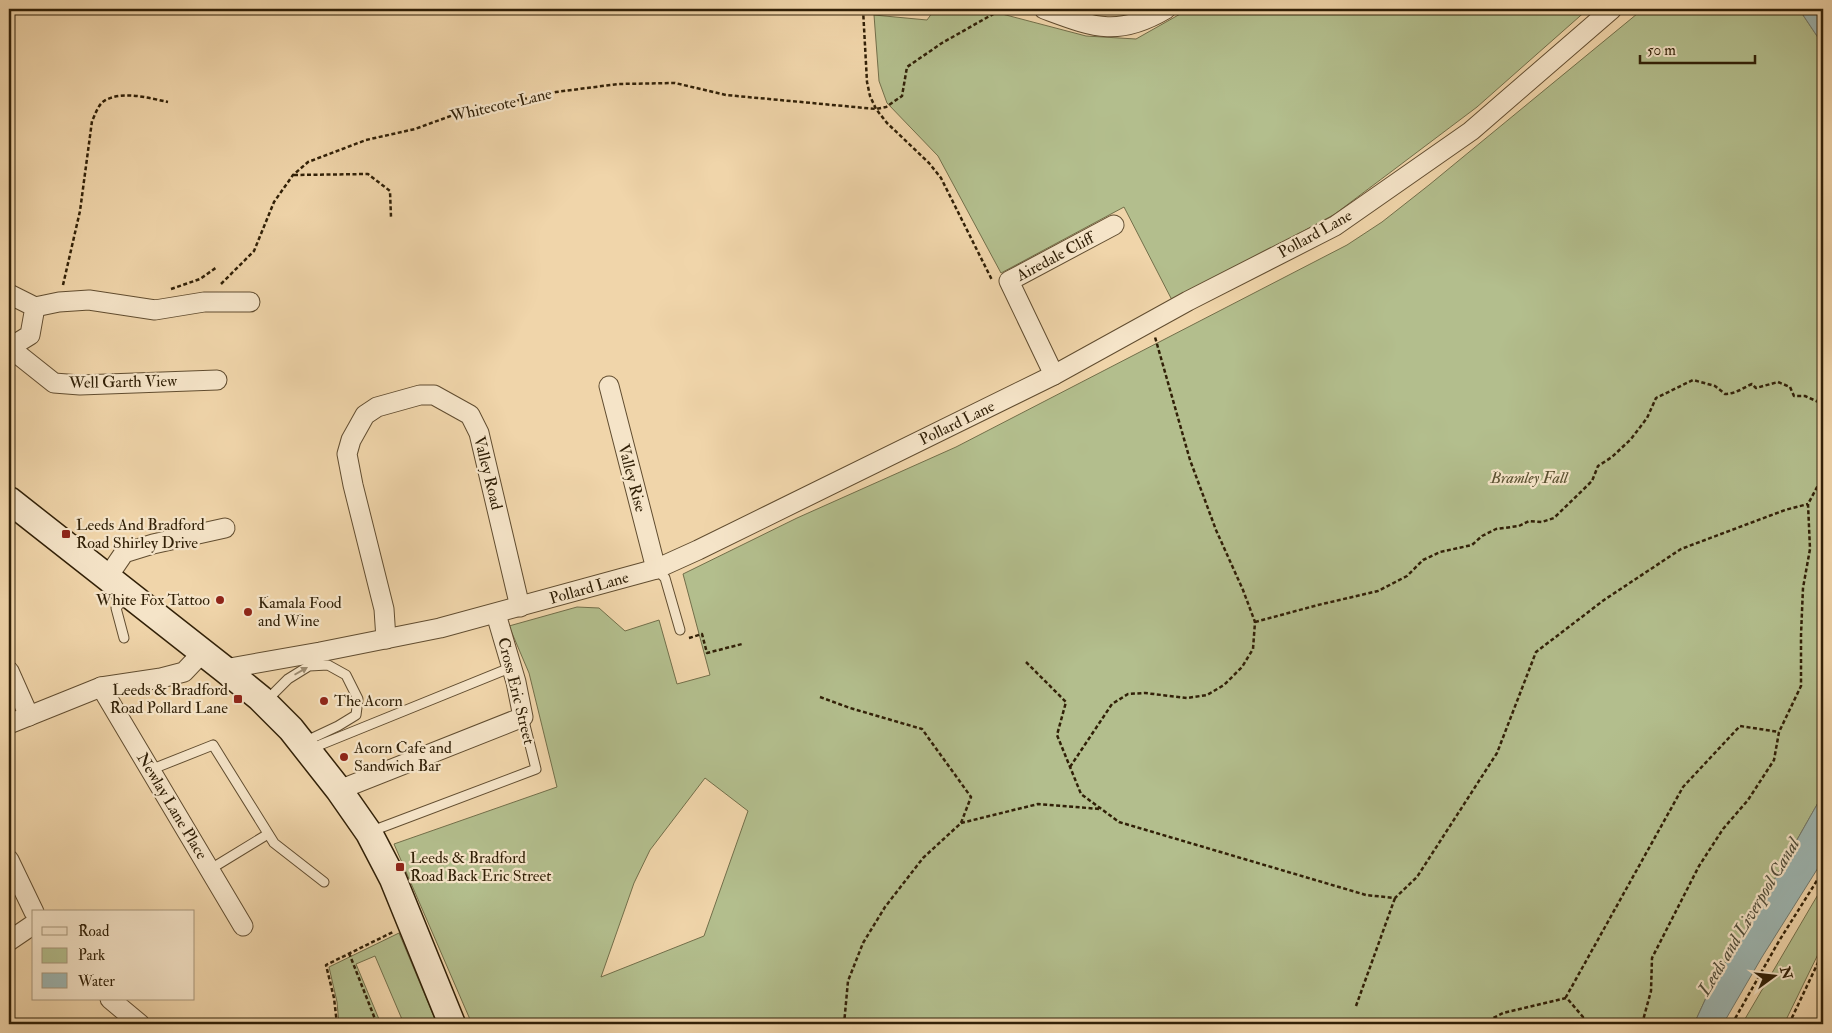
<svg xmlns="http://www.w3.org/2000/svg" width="1832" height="1033" viewBox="0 0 1832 1033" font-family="'IM FELL Double Pica',serif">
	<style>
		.green { fill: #b3be8d; stroke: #726f4a; fill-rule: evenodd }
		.water { fill: #9db6b2; stroke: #727a6e }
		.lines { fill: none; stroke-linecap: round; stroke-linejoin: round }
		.service-casing { stroke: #614d30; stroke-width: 11 }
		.minor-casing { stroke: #614d30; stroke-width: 21 }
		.secondary-casing { stroke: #312007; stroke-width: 29 }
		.path { stroke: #312007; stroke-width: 2.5; stroke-dasharray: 4 2.5; stroke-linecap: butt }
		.service { stroke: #f5e4c8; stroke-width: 9 }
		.minor { stroke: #f5e4c8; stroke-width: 19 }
		.secondary { stroke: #f5e4c8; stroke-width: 26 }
		.oneway { fill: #9d8c71 }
		.poi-dot { fill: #8f2418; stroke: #f5e4c8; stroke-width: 2 }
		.labels { text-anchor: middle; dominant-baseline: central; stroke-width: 4.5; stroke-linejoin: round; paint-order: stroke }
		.street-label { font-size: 16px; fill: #312007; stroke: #f5e4c8 }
		.park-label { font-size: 16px; font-style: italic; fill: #584f2f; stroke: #f5e4c8 }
		.poi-label { font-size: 16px; fill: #312007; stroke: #f5e4c8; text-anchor: start }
		.water-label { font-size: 18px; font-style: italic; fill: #514d3a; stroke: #f5e4c8 }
	</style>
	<rect width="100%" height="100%" fill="#f0d5aa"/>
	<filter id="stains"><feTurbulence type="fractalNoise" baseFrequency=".004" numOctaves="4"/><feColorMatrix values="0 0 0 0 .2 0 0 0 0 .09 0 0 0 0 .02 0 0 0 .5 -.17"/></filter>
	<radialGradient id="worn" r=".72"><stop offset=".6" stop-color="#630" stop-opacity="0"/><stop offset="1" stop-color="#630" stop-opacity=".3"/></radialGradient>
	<g class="green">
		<polygon points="935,9 983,9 1086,36 1136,39 1189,9 1588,9 1477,107 1335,214 1173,302 1124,207 1001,273 938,156 887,103 879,81 874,15 927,20"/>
		<path d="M1643,9h156l24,36v749l-63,111 -49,82 -17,37h-1222l-78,-180 163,-57 -28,-114 -20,-47 68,-19 22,1 26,23 34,-11 18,64 33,-9 -27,-101 114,-56 159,-71 391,-202 35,-23 47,-37zM705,778l43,33 -44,125 -103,41 33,-94 16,-33z"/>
		<polygon points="1823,886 1823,944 1784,1024 1742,1024"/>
		<polygon points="399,933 437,1024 404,1024 375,956 356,964 381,1024 339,1024 337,1002 329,967"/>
	</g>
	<g class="water">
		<polygon points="1799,9 1823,9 1823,45"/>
		<polygon points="1823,794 1823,860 1762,957 1723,1024 1694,1024 1711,987 1760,905"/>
	</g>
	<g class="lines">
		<defs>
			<g id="service">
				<polyline points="656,569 665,578 680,630"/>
				<polyline points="124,638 116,608 126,596"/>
				<polyline points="266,701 288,679 309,666 328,665 346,675 358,699 356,715 338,726 304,742"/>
				<polyline points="310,749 512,667"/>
				<polyline points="150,770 213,745 274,843 324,882"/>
				<polyline points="372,831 536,769 523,717"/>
				<polyline points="209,870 268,834"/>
			</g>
			<g id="minor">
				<path d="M1044,9c49,18 73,29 122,0"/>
				<polyline points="9,294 35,307 30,335 9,348"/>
				<polyline points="35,307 59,302 89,300 155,310 204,302 250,302"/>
				<polyline points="10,348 54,383 80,385 217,380"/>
				<polyline points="1054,375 1009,281 1114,225"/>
				<polyline points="609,386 656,569"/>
				<polyline points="107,578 124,553 153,544 225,528"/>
				<polyline points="386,639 384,609 353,485 347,454 351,440 365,415 377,407 420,395 434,395 470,415 479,433 520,607"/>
				<polyline points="224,669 320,652 440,628 656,569 698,550 1054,375 1188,301 1335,226 1471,131 1612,9"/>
				<polyline points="9,671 29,716"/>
				<polyline points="101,687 243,926"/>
				<polyline points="9,724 101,687 161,678 184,672 203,652"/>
				<polyline points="339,790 523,717 516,682 496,614"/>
				<polyline points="9,860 34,912"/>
				<polyline points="9,941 34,924"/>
				<polyline points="110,999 140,1024"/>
			</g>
			<polyline id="secondary" points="9,500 224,669 260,698 291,729 339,790 369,833 393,879 452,1024"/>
		</defs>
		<use href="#service" class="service-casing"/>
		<use href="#minor" class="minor-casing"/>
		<use href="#secondary" class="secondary-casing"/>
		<g class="path">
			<polyline points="863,9 867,82 870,96 876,109 887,123 929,163 941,178 992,280"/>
			<polyline points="294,175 368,174 390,191 391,217"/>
			<polyline points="221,284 254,251 274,202 293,175 308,162 366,140 415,129 456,114 556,92 618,84 675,83 726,95 876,109 886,107 902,96 907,67 942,43 1002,9"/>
			<path d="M63,285l17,-74 12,-90c3,-6 6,-16 12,-20 18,-11 45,-3 64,1"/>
			<polyline points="171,289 200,279 217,267"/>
			<path d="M1255,622l63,-17 60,-14 29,-15 16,-16 17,-8 32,-7 10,-9 14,-7 23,-3 10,-5 13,1 12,-4 38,-37 6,-15 14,-9 19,-18 16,-21 9,-20 37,-18 22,6 10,8c10,0 18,-6 27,-10l4,4 22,-6 12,5 4,9h11l18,8"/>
			<polyline points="689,638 702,634 707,653 742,644"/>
			<polyline points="1026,662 1066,702 1057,735 1081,794 1119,822 1366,895 1395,898 1417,877 1497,753 1536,652 1604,600 1681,549 1785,510 1808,504"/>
			<polyline points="820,697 850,708 922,729 971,797 961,823 923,858 885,907 863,943 848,981 844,1024"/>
			<polyline points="1070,767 1112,704 1128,694 1145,693 1187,698 1207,695 1224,685 1242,667 1253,649 1255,622 1243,590 1216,530 1190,460 1155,337"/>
			<polyline points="961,823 1038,804 1100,809"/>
			<polyline points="349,953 377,1024"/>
			<polyline points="1356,1006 1395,898"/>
			<polyline points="337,1024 334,998 326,965 393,932"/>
			<polyline points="1482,1024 1503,1013 1566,998"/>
			<polyline points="1581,1024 1583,1017 1566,997 1683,787 1740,726 1779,732"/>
			<polyline points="1642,1024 1651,991 1652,958 1699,866 1723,829 1748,800 1774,760 1779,732 1801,686 1801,635 1803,588 1810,549 1808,504 1823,476"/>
			<polyline points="1732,1024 1779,941 1823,871"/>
			<polyline points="1789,1024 1823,952"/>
		</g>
		<use href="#service" class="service"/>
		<use href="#minor" class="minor"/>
		<use href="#secondary" class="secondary"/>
	</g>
	<defs><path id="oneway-solid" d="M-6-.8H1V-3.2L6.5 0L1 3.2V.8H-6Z" transform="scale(1.25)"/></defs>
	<use class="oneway" href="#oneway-solid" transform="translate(301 671) rotate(-30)"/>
	<g class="poi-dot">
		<rect x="61" y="529" width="10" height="10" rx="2.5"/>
		<circle cx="220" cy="600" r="5"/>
		<circle cx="248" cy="612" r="5"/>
		<rect x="233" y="694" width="10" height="10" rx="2.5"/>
		<circle cx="324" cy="701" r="5"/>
		<circle cx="344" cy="757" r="5"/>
		<rect x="395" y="862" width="10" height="10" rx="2.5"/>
	</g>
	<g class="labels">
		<g class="street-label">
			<text transform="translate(501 105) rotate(-13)">Whitecote Lane</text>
			<text transform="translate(1315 234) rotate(-29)">Pollard Lane</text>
			<text transform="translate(1055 257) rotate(-28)">Airedale Cliff</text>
			<text transform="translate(123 382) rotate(-1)">Well Garth View</text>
			<text transform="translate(957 423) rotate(-26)">Pollard Lane</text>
			<text transform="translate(488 473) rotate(76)">Valley Road</text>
			<text transform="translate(632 478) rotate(75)">Valley Rise</text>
			<text transform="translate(589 588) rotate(-16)">Pollard Lane</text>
			<text transform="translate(516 691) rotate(76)">Cross Eric Street</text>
			<text transform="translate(172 806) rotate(59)">Newlay Lane Place</text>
		</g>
		<g class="park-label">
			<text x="1529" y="478">Bramley Fall</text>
		</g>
		<g class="poi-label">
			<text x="76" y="525">Leeds And Bradford<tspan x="76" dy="18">Road Shirley Drive</tspan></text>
			<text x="210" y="600" text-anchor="end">White Fox Tattoo</text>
			<text x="258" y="603">Kamala Food<tspan x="258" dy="18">and Wine</tspan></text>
			<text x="228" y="690" text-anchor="end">Leeds &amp; Bradford<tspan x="228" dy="18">Road Pollard Lane</tspan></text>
			<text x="334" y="701">The Acorn</text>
			<text x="354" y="748">Acorn Cafe and<tspan x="354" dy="18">Sandwich Bar</tspan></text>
			<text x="410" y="858">Leeds &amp; Bradford<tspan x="410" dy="18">Road Back Eric Street</tspan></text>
		</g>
		<g class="water-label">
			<text transform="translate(1749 917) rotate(-59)">Leeds and Liverpool Canal</text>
		</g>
	</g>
	<rect width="1832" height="1033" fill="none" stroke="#f0d5aa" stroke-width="30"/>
	<rect x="10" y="10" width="1812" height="1013" fill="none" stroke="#312007" stroke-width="2.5"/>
	<rect x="15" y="15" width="1802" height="1003" fill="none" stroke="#312007"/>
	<rect x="32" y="910" width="162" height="90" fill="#f5e4c8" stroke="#a7967b"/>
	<rect x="42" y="927" width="25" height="8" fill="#f5e4c8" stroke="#a7967b"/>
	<text x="78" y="936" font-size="15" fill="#312007">Road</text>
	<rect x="42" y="948" width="25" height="15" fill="#b3be8d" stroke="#a7967b"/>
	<text x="78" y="960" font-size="15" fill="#312007">Park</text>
	<rect x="42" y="973" width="25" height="15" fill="#9db6b2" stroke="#a7967b"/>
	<text x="78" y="986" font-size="15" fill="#312007">Water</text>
	<g transform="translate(1774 976) rotate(75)" stroke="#f5e4c8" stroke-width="4" paint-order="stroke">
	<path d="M0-4L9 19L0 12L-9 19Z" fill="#312007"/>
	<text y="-8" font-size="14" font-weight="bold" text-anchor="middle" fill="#312007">N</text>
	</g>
	<path d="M1640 55v8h115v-8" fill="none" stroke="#312007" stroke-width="2.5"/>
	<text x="1647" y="55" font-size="15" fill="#312007" stroke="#f5e4c8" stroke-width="4" paint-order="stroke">50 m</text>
	<rect width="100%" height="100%" filter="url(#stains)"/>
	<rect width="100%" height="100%" fill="url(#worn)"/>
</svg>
